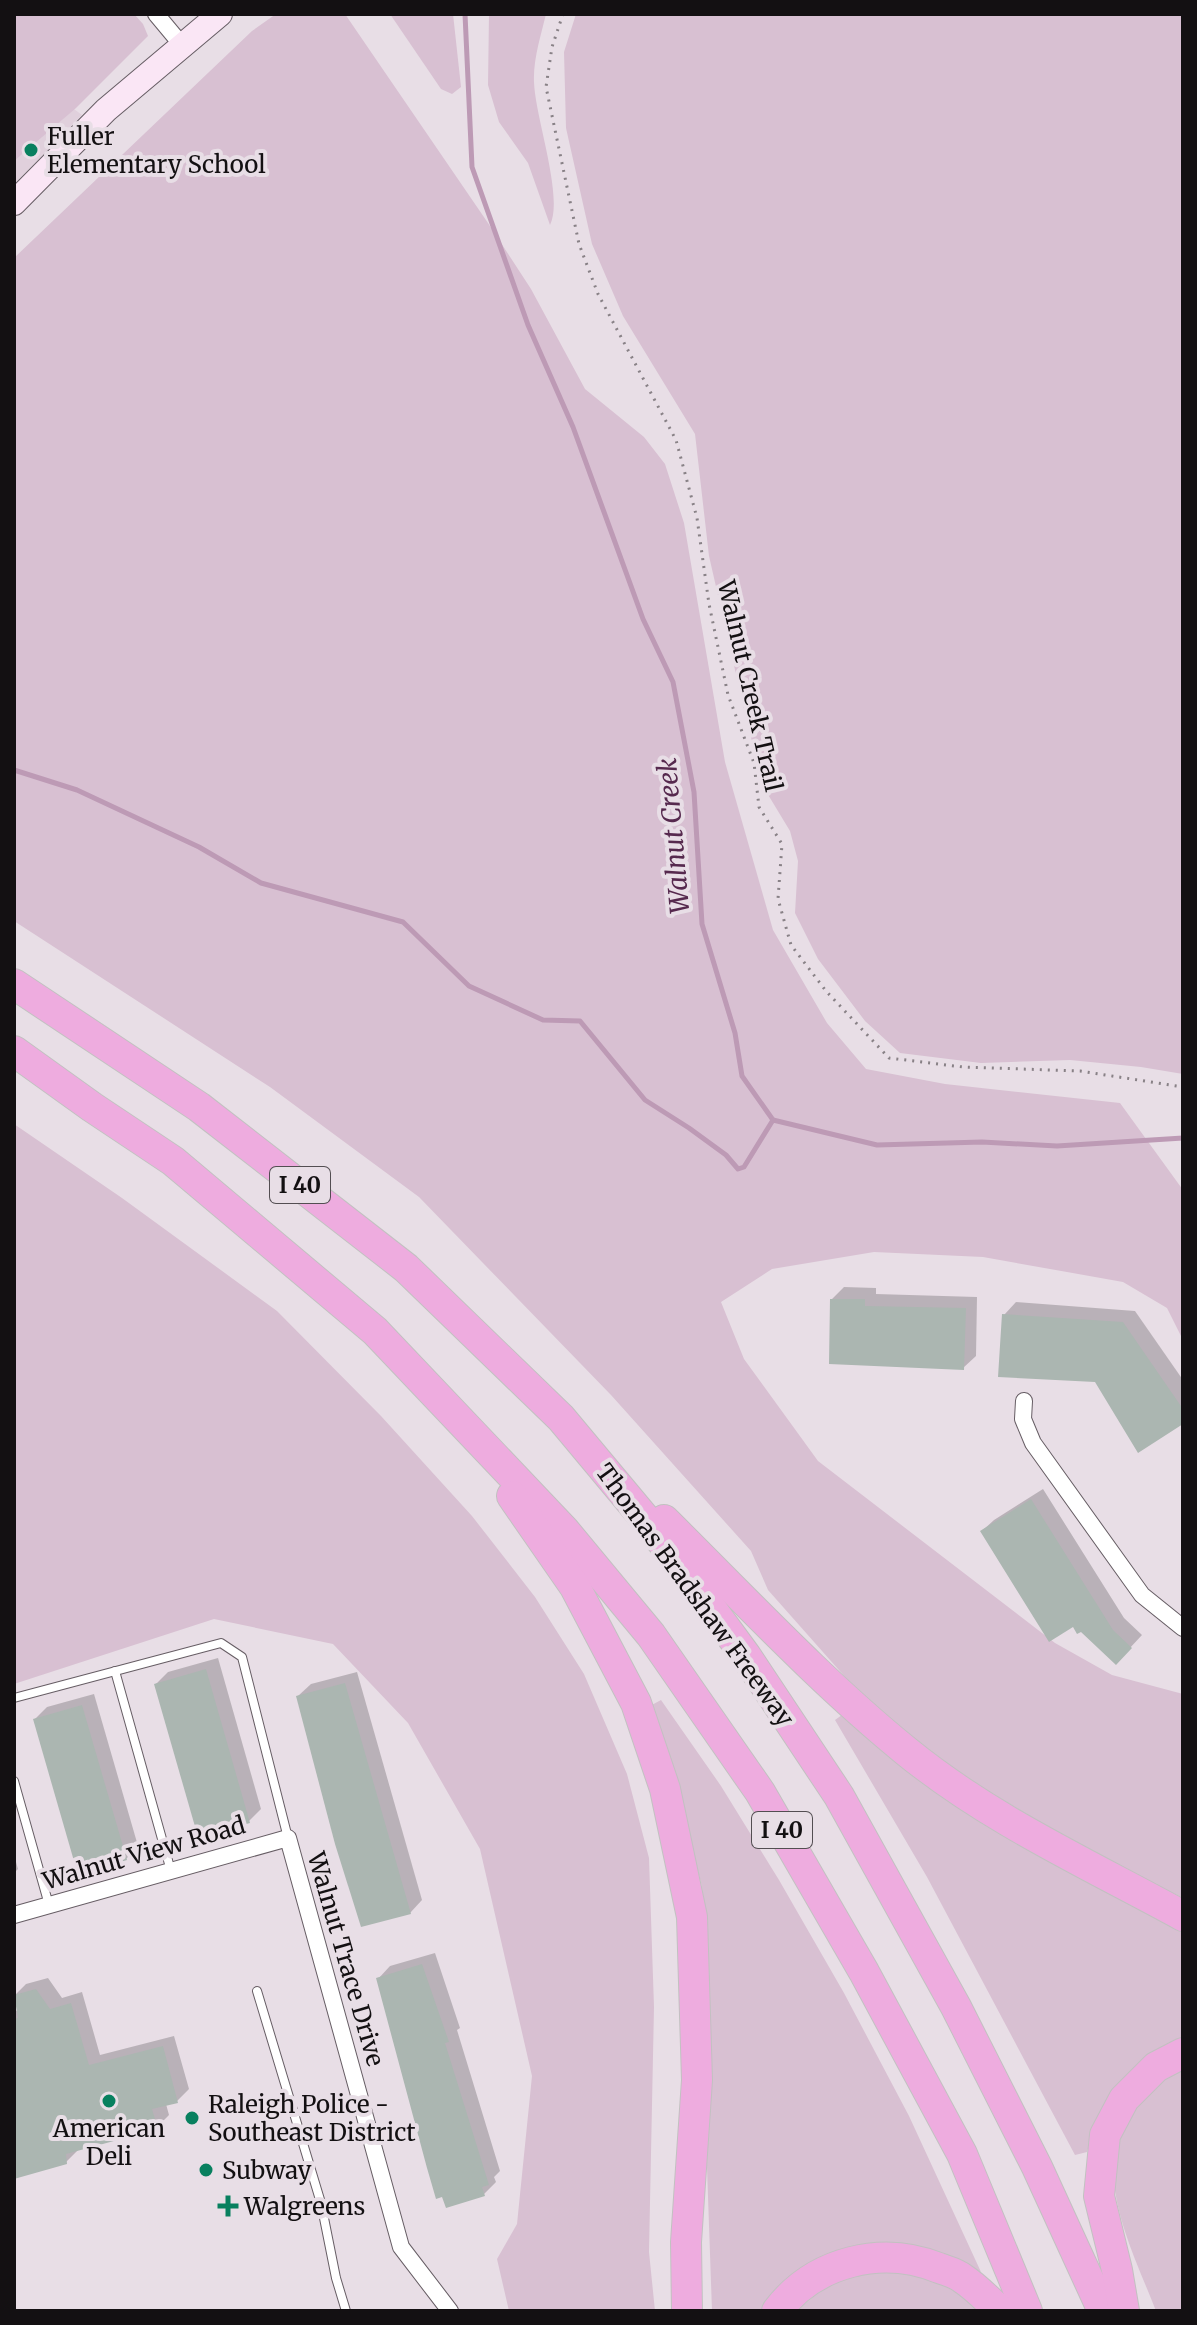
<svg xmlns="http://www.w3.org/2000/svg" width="1197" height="2325" viewBox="0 0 1197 2325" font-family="Merriweather,serif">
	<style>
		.built { fill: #e0d0dc }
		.green { fill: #d8c0d2 }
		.shadow { fill: #0003 }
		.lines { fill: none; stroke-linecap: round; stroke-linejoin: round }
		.stream { stroke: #bd9ab5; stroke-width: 5 }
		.building { fill: #abb6b1 }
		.lane-casing { stroke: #665d64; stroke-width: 10 }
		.street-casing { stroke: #665d64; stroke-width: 18 }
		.secondary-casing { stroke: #665d64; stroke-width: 26 }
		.highway-casing { stroke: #c2c1c1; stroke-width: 32 }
		.path { stroke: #888186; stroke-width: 3; stroke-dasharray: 2 6; stroke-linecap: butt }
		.lane { stroke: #fff; stroke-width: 8 }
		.street { stroke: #fff; stroke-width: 16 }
		.secondary { stroke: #fae6f5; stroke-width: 24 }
		.highway { stroke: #eeacdf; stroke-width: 30 }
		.poi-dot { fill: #08805f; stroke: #e8dee6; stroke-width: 3 }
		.labels { text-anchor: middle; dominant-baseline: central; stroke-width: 8; stroke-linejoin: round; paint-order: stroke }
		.shield { fill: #e8dee6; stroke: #534e52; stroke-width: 2 }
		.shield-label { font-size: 22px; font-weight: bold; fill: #131012 }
		.poi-label { font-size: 24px; fill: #131012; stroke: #e8dee6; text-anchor: start }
		.street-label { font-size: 24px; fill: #131012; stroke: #e8dee6 }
		.water-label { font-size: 26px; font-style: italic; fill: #56294e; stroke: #e8dee6 }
	</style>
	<rect width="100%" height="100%" fill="#e8dee6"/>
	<polygon class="built" points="14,65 82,115 14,184"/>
	<g class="green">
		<polygon points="14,14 134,14 143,24 148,36 76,108 14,161"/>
		<polygon points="276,14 345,14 488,223 531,289 585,389 644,437 665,464 684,523 725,762 773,930 827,1023 866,1069 945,1084 1120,1103 1183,1190 1183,1340 1167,1308 1123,1282 983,1257 874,1252 772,1269 721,1302 744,1359 818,1461 1055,1643 1112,1675 1183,1694 1183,1898 1083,1847 940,1763 861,1695 768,1590 751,1551 611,1395 419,1197 270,1087 14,921 14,258 252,31"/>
		<polygon points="390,14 453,14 461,87 452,94 441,89"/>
		<path d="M489,14h57c-5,21 -13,46 -12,68 1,35 30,115 16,143l-22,-62 -29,-41 -11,-37z"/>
		<polygon points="576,14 1183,14 1183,1074 1141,1067 1070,1060 981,1063 900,1053 865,1021 818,959 795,913 798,861 790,831 764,788 746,718 709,556 695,434 623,316 592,244 566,128 564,52"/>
		<polygon points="14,1124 122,1198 277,1311 381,1416 472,1516 535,1597 584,1674 627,1774 649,1858 654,2007 649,2252 655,2311 509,2311 497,2259 517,2224 532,2076 480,1849 408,1723 333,1644 214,1619 14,1684"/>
		<polygon points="661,1700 721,1786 779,1880 844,1993 909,2116 981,2272 966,2264 913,2247 763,2308 762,2311 712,2311 707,2168 708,1975 702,1887 680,1797 648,1707"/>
		<path d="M846,1712l337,221v106c-55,23 -79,57 -96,113l-12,3 -148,-278 -92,-157z"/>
		<path d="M1183,2062v249h-27c-25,-65 -73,-152 -16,-214 12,-13 29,-23 43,-35z"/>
		<path d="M900,2272c34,7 56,9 79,39h-182c40,-36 50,-37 103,-39z"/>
	</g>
	<g class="shadow">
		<polygon points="844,1287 876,1288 876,1294 977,1297 976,1356 963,1368 832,1299"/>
		<polygon points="1016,1302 1135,1311 1183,1380 1183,1421 1096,1380 1004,1315"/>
		<polygon points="1043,1489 1124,1618 1142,1635 1116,1663 982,1531 994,1520"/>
		<polygon points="218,1658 261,1809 249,1821 156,1684 168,1672"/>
		<polygon points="357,1672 422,1900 410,1913 298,1696 311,1684"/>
		<polygon points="94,1694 138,1846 126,1859 35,1719 47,1707"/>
		<polygon points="14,1855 18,1869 14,1873"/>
		<polygon points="435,1953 460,2028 457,2030 500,2171 494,2177 496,2182 484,2194 378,1979 390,1966"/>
		<polygon points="48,1978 62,1998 82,1992 100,2055 174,2036 189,2089 177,2101 166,2104 169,2115 157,2127 78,2150 66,2162 14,2177 14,2012 18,2010 14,1996 26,1984"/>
	</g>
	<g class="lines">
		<g class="stream">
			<polyline points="465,14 472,167 528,325 573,427 643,619 673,682 694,792 702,924 735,1033 742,1076 773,1120 877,1145 982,1142 1057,1146 1183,1138"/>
			<polyline points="14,770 77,790 199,847 261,883 403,922 469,986 543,1020 580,1021 645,1100 689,1128 726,1155 738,1169 744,1167 773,1120"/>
		</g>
	</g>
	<g class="building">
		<polygon points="830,1299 865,1299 865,1306 966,1308 964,1370 829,1364"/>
		<polygon points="1002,1314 1123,1322 1183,1409 1183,1424 1138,1453 1095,1382 998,1377"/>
		<polygon points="1031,1499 1113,1630 1132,1648 1116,1665 1081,1632 1077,1634 1073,1627 1049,1642 980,1531"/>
		<polygon points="206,1669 250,1823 198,1837 154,1684"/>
		<polygon points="345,1683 411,1914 361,1927 335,1844 296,1696"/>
		<polygon points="82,1705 127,1860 78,1875 33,1719"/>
		<polygon points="422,1964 449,2042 445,2043 489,2185 482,2187 485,2196 446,2208 442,2197 436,2199 427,2168 376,1978"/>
		<polygon points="36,1989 50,2009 71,2003 89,2065 163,2046 178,2103 152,2109 158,2129 66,2154 67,2164 14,2179 14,2019 18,2018 14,1995"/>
	</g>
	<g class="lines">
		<defs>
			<g id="lane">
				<polyline points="115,1671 171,1871"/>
				<polyline points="14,1698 221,1643 242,1657 288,1838"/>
				<polyline points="14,1781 49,1905"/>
				<polyline points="257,1991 321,2203 336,2278 346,2311"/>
			</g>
			<g id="street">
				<polyline points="156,14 181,44"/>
				<polyline points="1024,1401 1023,1419 1033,1443 1142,1595 1183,1628"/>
				<polyline points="14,1915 288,1838 401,2247 450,2311"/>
			</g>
			<polyline id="secondary" points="14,203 106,110 220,14"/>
			<g id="highway">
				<polyline points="14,984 199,1107 406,1268 561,1418 647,1521 746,1656 839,1796 956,2007 1037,2167 1103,2311"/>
				<polyline points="14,1051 92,1107 173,1161 375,1331 564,1530 651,1635 760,1792 864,1972 962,2154 1027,2311"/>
				<polyline points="512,1496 575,1587 636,1703 665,1789 692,1917 697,2080 686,2242 687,2311"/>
				<path d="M664,1520c79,78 156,161 242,231 83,68 184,114 277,165"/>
				<path d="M777,2311c38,-50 105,-66 162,-43 8,3 17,5 23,10 14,9 26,22 38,33"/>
				<polyline points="1124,2311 1117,2270 1099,2196 1105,2135 1124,2099 1156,2067 1183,2053"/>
			</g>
		</defs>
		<use href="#lane" class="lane-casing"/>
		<use href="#street" class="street-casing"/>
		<use href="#secondary" class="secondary-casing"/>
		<use href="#highway" class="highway-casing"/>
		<polyline class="path" points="563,14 552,47 546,87 579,244 598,294 676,440 697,518 709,604 728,695 754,763 759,807 782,844 778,899 791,945 826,991 889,1058 963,1067 1080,1071 1183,1087"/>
		<use href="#lane" class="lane"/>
		<use href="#street" class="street"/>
		<use href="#secondary" class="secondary"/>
		<use href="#highway" class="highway"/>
	</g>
	<g class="poi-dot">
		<circle cx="31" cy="150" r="8"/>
		<circle cx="109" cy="2101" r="8"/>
		<circle cx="192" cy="2118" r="8"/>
		<circle cx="206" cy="2170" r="8"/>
		<path d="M224 2194h8v8h8v8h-8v8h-8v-8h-8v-8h8z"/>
	</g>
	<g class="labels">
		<g class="shield">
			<rect x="270" y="1167" width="60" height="36" rx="6"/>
			<rect x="752" y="1812" width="60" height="36" rx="6"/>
		</g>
		<g class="shield-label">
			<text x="300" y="1185">I 40</text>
			<text x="782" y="1830">I 40</text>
		</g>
		<g class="poi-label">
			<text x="47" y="136">Fuller<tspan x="47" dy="28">Elementary School</tspan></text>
			<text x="208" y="2104">Raleigh Police -<tspan x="208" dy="28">Southeast District</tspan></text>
			<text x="109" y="2128" text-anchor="middle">American<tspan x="109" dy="28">Deli</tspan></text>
			<text x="222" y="2170">Subway</text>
			<text x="244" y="2206">Walgreens</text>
		</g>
		<g class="street-label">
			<text transform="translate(750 686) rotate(77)">Walnut Creek Trail</text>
			<text transform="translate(695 1595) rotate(54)">Thomas Bradshaw Freeway</text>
			<text transform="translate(144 1853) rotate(-16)">Walnut View Road</text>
			<text transform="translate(346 1959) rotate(74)">Walnut Trace Drive</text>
		</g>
		<g class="water-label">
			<text transform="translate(673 836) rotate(-95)">Walnut Creek</text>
		</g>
	</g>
	<rect width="1197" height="2325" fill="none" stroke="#131012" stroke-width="32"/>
</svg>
